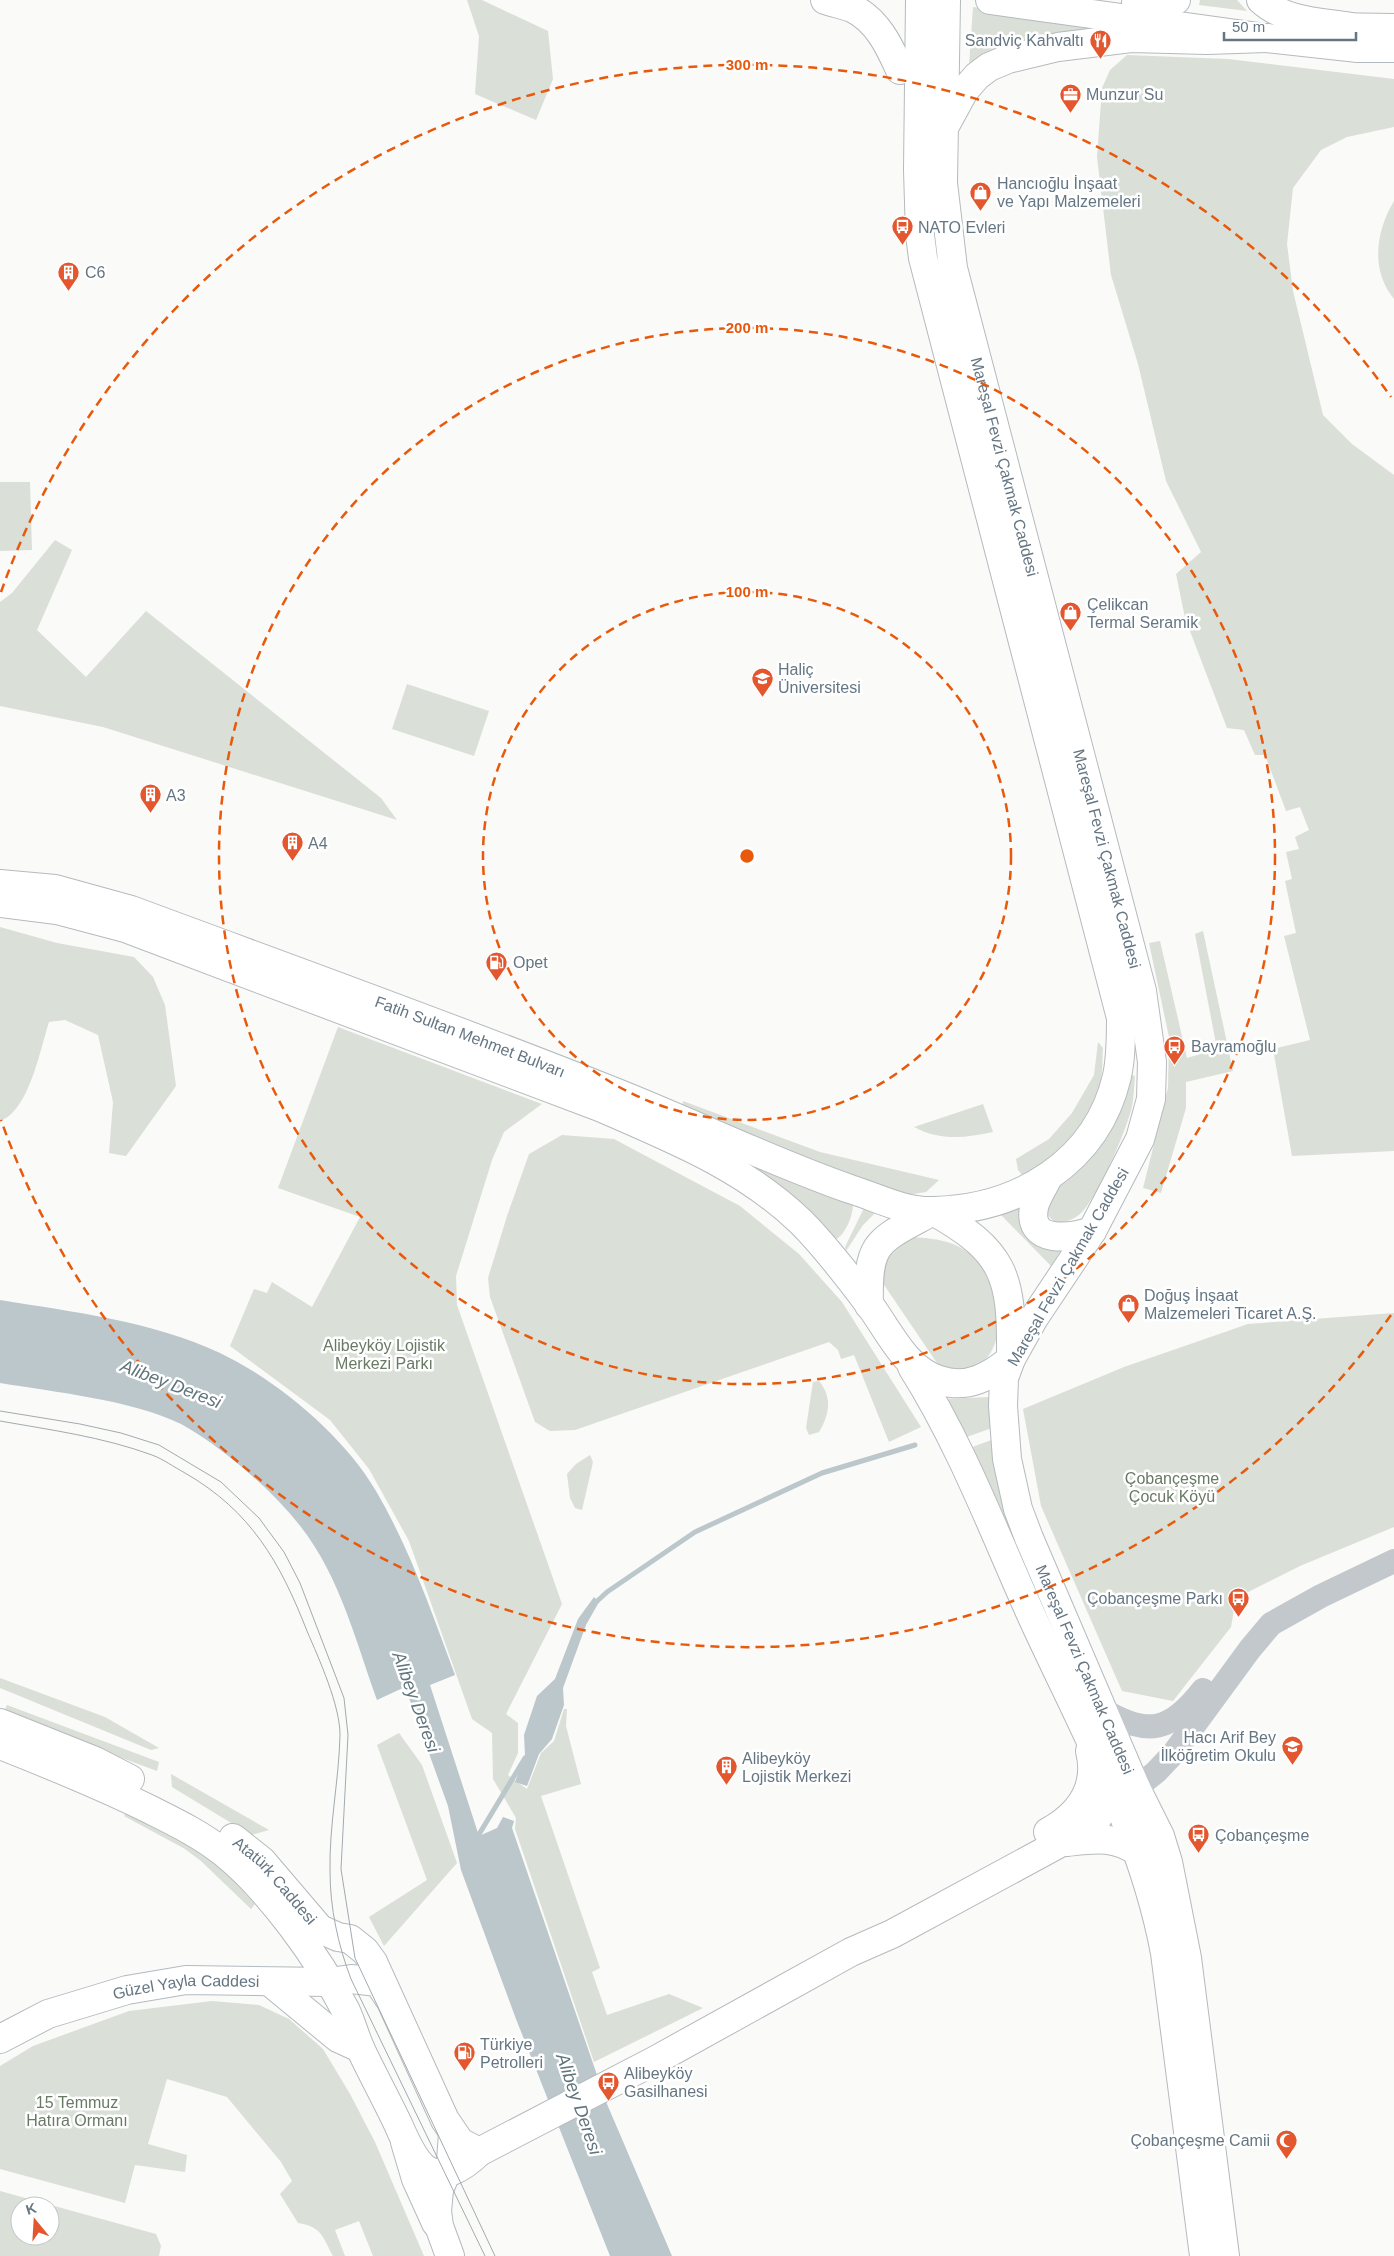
<svg xmlns="http://www.w3.org/2000/svg" width="1394" height="2256" viewBox="0 0 1394 2256" font-family="Arial,sans-serif">
	<style>
		.green { fill: #dadfd7; fill-rule: evenodd }
		.water { fill: #bbc7cb }
		.lines { fill: none; stroke-linecap: round; stroke-linejoin: round }
		.stream { stroke: #bbc7cb; stroke-width: 5 }
		.secondary-casing { stroke: #b3babf; stroke-width: 30 }
		.primary-casing { stroke: #b5babe; stroke-width: 30 }
		.tertiary { stroke: #c3c8cc; stroke-width: 24 }
		.secondary { stroke: #fff; stroke-width: 28 }
		.primary { stroke: #fff; stroke-width: 28 }
		.tram { stroke: #a2aab0; stroke-width: 1 }
		.ring { fill: none; stroke: #e8590c; stroke-width: 2.5; stroke-dasharray: 9 6 }
		.labels { text-anchor: middle; dominant-baseline: central; stroke-width: 5; stroke-linejoin: round; paint-order: stroke }
		.poi-label { font-size: 16px; fill: #657683; stroke: #fff; text-anchor: start }
		.street-label { font-size: 16px; fill: #657683; stroke: #fff }
		.park-label { font-size: 16px; fill: #687a64; stroke: #fff }
		.water-label { font-size: 18px; font-style: italic; fill: #60757c; stroke: #fff }
		.centre { fill: #e8590c; stroke: #fff; stroke-width: 2.5 }
		.ring-label { font-size: 15px; text-anchor: middle; font-weight: bold; fill: #e8590c; stroke: #fff; stroke-width: 5; stroke-linejoin: round; paint-order: stroke }
	</style>
	<rect width="100%" height="100%" fill="#fafaf8"/>
	<g class="green">
		<polygon points="467,0 482,0 548,31 553,79 536,120 475,94 479,36"/>
		<polygon points="1200,0 1237,0 1247,11 1199,5"/>
		<polygon points="973,7 1158,31 969,66"/>
		<polygon points="1127,55 1228,59 1394,79 1394,127 1347,137 1321,150 1293,188 1287,244 1293,291 1323,415 1352,444 1394,475 1394,1151 1292,1156 1273,1049 1310,1040 1284,936 1296,933 1285,881 1292,879 1286,852 1299,849 1295,837 1309,830 1300,807 1286,811 1265,755 1255,755 1244,730 1227,728 1185,618 1176,574 1201,552 1166,481 1138,364 1111,275 1097,157 1102,88 1110,70"/>
		<path d="M1394,201v98c-24,-29 -18,-68 0,-98z"/>
		<polygon points="0,482 30,482 32,550 0,551"/>
		<polygon points="55,540 72,550 37,630 86,677 146,611 381,798 397,820 103,727 0,706 0,602 12,593"/>
		<polygon points="407,684 489,711 474,756 392,729"/>
		<path d="M0,927l57,16 77,14 19,20 12,28 11,81 -50,70 -17,-3 4,-51 -15,-67 -33,-15 -16,2c-9,28 -20,89 -49,99z"/>
		<polygon points="1203,931 1233,1071 1186,1082 1186,1108 1161,1193 1143,1188 1168,1088 1169,1037 1149,943 1160,941 1187,1058 1217,1049 1195,934"/>
		<polygon points="338,1027 542,1104 504,1132 492,1160 456,1276 457,1305 562,1604 506,1714 518,1723 518,1753 508,1775 527,1789 541,1753 554,1741 564,1709 567,1709 566,1726 581,1784 541,1796 600,1968 592,1972 607,2015 669,1994 703,2008 594,2062 515,1829 516,1818 493,1779 492,1733 472,1719 409,1541 369,1469 330,1420 230,1346 254,1289 267,1293 272,1282 312,1307 360,1217 278,1188"/>
		<path d="M1098,1042l5,6c-1,10 0,21 -2,31 -8,40 -39,70 -68,96h-11l-4,-5 -2,-11 33,-20 23,-26 22,-38z"/>
		<path d="M1129,1074l6,2c-1,10 -1,20 -3,30 -5,24 -33,87 -49,105 -7,8 -18,12 -28,12l-9,-10v-7z"/>
		<polygon points="683,1101 820,1152 939,1180 926,1192 908,1195 841,1177 681,1112"/>
		<path d="M983,1104l10,28c-28,6 -53,9 -79,-5z"/>
		<polygon points="562,1135 614,1139 740,1206 799,1254 842,1302 921,1427 889,1442 854,1355 841,1359 838,1350 829,1342 575,1430 550,1431 535,1422 490,1297 488,1278 507,1216 529,1154"/>
		<path d="M755,1166l98,38c0,11 -7,30 -18,36l-82,-73z"/>
		<polygon points="864,1208 876,1212 863,1225 846,1251 845,1247"/>
		<polygon points="1019,1208 1023,1230 1028,1237 1063,1247 1051,1266 1000,1214"/>
		<path d="M912,1237c13,1 28,2 41,7 9,4 19,10 25,17 9,9 17,25 20,37 6,28 -3,75 -40,72 -9,-1 -14,-1 -21,-7l-59,-87 6,-27z"/>
		<polygon points="1394,1313 1394,1527 1300,1566 1236,1598 1231,1627 1173,1701 1122,1691 1041,1506 1023,1409 1124,1367 1248,1324"/>
		<path d="M819,1381c14,17 10,34 0,51l-10,3 -3,-7 7,-46z"/>
		<polygon points="990,1397 992,1428 964,1438 945,1399"/>
		<polygon points="994,1439 1072,1670 967,1449"/>
		<polygon points="590,1455 593,1462 582,1510 575,1508 570,1498 567,1474 576,1464"/>
		<polygon points="0,1678 105,1717 159,1748 151,1750 0,1688"/>
		<polygon points="7,1705 159,1762 157,1771 3,1714"/>
		<polygon points="399,1733 422,1765 457,1863 384,1946 369,1917 427,1880 377,1745"/>
		<polygon points="171,1774 269,1830 251,1835 172,1787"/>
		<polygon points="127,1810 209,1854 255,1904 251,1909 201,1861 185,1849 124,1816"/>
		<path d="M212,2001l47,4 30,14 34,30 27,45 25,48 49,114h-51l-14,-35 -24,9 10,26h-12c-11,-20 -11,-29 -35,-33l-18,-29 12,-13 -11,-19 -54,-65 -60,-18 -19,65 39,11 -2,17 -50,-7 -10,38 -125,-34v-103l33,-20 96,-35z"/>
		<path d="M0,2191l156,43 5,12 -2,10h-159zM20,2206h30v30h-30z"/>
	</g>
	<g class="water">
		<path d="M0,1300c73,12 152,21 220,53 57,27 124,83 156,138 34,58 56,122 79,184l-25,10 49,151 18,-8 6,-11 11,4 -2,7 95,276 65,152h-62l-94,-237 -55,-149 -13,-64 -43,-119 -28,13c-21,-58 -37,-123 -76,-173 -17,-22 -37,-41 -58,-59 -19,-16 -40,-32 -62,-44 -49,-24 -127,-32 -181,-41z"/>
		<polygon points="594,1597 599,1602 586,1625 563,1688 564,1705 552,1739 539,1754 527,1786 515,1782 525,1755 524,1735 537,1696 555,1679 578,1619"/>
	</g>
	<g class="lines">
		<g class="stream">
			<polyline points="593,1605 607,1592 695,1532 822,1473 915,1445"/>
			<polyline points="475,1841 525,1758"/>
		</g>
		<defs>
			<g id="secondary">
				<polyline points="990,0 1266,38 1358,48 1394,48"/>
				<polyline points="1327,27 1394,28"/>
				<polyline points="270,1982 338,2038 360,2048"/>
				<path id="s1" d="M0,2039l48,-25 79,-24 59,-10 143,2"/>
				<polyline points="405,2142 416,2179 436,2223"/>
				<polyline points="450,2256 439,2226 437,2211 439,2190 451,2161 453,2133"/>
			</g>
			<g id="primary">
				<path d="M825,0c9,3 19,5 27,8 25,12 37,37 48,62"/>
				<path id="s2" d="M946,0l-3,183 10,85 189,723 10,71 -1,37 -11,40 -48,92 -58,87 -23,41 -7,19 -1,28 4,53 11,50 11,29 107,250 24,48 8,26 19,96 38,298"/>
				<path d="M1261,0c24,22 59,22 90,27"/>
				<polyline points="1136,3 1164,3 1176,0"/>
				<polyline points="946,124 964,91 977,76 989,67 1008,59 1058,47 1131,38 1207,40 1266,38"/>
				<path id="s3" d="M0,884l55,5 76,21c159,59 318,116 476,179 82,32 160,71 243,100 29,9 53,23 84,22 84,-2 163,-48 183,-135 4,-18 4,-38 4,-58l-198,-760 -3,-23 -2,-65 2,-170"/>
				<path d="M0,903l57,7 68,18 477,180c71,31 142,59 199,114 25,25 47,54 68,82 20,27 36,65 70,76 28,10 52,-4 72,-21"/>
				<path d="M1047,1179c-4,9 -11,19 -13,28 -7,38 37,31 58,24"/>
				<path d="M933,1211c71,40 79,64 78,144"/>
				<path d="M869,1305c-2,-66 10,-64 64,-94"/>
				<path d="M912,1367c50,79 83,168 121,252 50,109 110,215 132,334l39,303"/>
				<polyline points="0,1723 95,1761 130,1779"/>
				<path d="M0,1745c51,20 100,40 149,64 26,13 53,26 75,44 46,37 95,106 122,158 6,13 9,26 15,39 12,25 25,49 37,74 6,14 14,33 25,43 18,16 42,-1 56,-15l175,-91 197,-109 41,-18 168,-91 36,-22 4,-8 36,-25"/>
				<path d="M1048,1832c31,-17 51,-44 42,-81"/>
				<path id="s4" d="M233,1838l29,23 58,68 18,8 12,2 15,12 8,11 72,158 15,22 19,10"/>
				<path d="M1067,1842c26,-3 49,-7 72,11"/>
				<polyline points="329,1982 351,1979 378,1982 388,1997"/>
			</g>
		</defs>
		<use href="#secondary" class="secondary-casing"/>
		<use href="#primary" class="primary-casing"/>
		<g class="tertiary">
			<path d="M1103,1710c46,27 68,21 100,-20"/>
			<polyline points="1136,1788 1156,1772 1173,1754 1250,1649 1271,1624 1321,1596 1394,1561"/>
		</g>
		<use href="#secondary" class="secondary"/>
		<use href="#primary" class="primary"/>
		<g class="tram">
			<polyline points="0,1411 80,1424 121,1433 159,1445 221,1482 259,1518 284,1552 300,1583 344,1698 348,1735 341,1869 355,1958 495,2256"/>
			<path d="M0,1421c51,9 103,16 152,34 11,4 22,12 33,18 66,38 95,89 122,158 12,28 33,74 33,104 -1,45 -11,91 -10,136 0,37 8,74 21,108l134,277"/>
		</g>
	</g>
	<g class="ring">
		<circle cx="747" cy="856" r="264"/>
		<circle cx="747" cy="856" r="528"/>
		<path d="M1391 1315A791 791 0 0 1 1 1120M1 592A791 791 0 0 1 1391 397"/>
	</g>
	<defs>
		<symbol id="restaurant-pin" viewBox="-11 -11 22 30"><path d="M0 17L-7.5 6A9.5 9.5 0 1 1 7.5 6Z" fill="#e4572e" stroke="#fff"/><path d="M-5-6h1v4h1v-4h1v4h1v-4h1v5L-1.5 .5V6h-2V.5L-5-1ZM5-6V6H3V1.5H1.5Q1.5-4 5-6Z" fill="#fff"/></symbol>
		<symbol id="office-pin" viewBox="-11 -11 22 30"><path d="M0 17L-7.5 6A9.5 9.5 0 1 1 7.5 6Z" fill="#e4572e" stroke="#fff"/><path d="M-6-3h4V-5.5h4V-3h4V5H-6ZM-1-4.5V-3h2v-1.5ZM-6 0V1H6V0Z" fill="#fff"/></symbol>
		<symbol id="shop-pin" viewBox="-11 -11 22 30"><path d="M0 17L-7.5 6A9.5 9.5 0 1 1 7.5 6Z" fill="#e4572e" stroke="#fff"/><path d="M-5-2.5h2.3a2.7 3.5 0 0 1 5.4 0H5L5.5 6h-11ZM-1.5-2.5h3a1.5 2.3 0 0 0-3 0Z" fill="#fff"/></symbol>
		<symbol id="bus-pin" viewBox="-11 -11 22 30"><path d="M0 17L-7.5 6A9.5 9.5 0 1 1 7.5 6Z" fill="#e4572e" stroke="#fff"/><path d="M-5-6H5V4H4V6H2V4H-2V6H-4V4H-5ZM-3.5-4V0h7V-4ZM-3.5 1.2v1.5H-2V1.2ZM2 1.2v1.5H3.5V1.2Z" fill="#fff"/></symbol>
		<symbol id="building-pin" viewBox="-11 -11 22 30"><path d="M0 17L-7.5 6A9.5 9.5 0 1 1 7.5 6Z" fill="#e4572e" stroke="#fff"/><path d="M-4-6H4V6H1V3H-1V6H-4ZM-2.5-4.3h1.7v1.8h-1.7ZM.8-4.3h1.7v1.8H.8ZM-2.5-1h1.7V.8h-1.7ZM.8-1h1.7V.8H.8Z" fill="#fff"/></symbol>
		<symbol id="university-pin" viewBox="-11 -11 22 30"><path d="M0 17L-7.5 6A9.5 9.5 0 1 1 7.5 6Z" fill="#e4572e" stroke="#fff"/><path d="M0-5L7-2L0 1L-7-2ZM-4 1L0 2.5L4 1V4Q0 6-4 4Z" fill="#fff"/></symbol>
		<symbol id="fuel-pin" viewBox="-11 -11 22 30"><path d="M0 17L-7.5 6A9.5 9.5 0 1 1 7.5 6Z" fill="#e4572e" stroke="#fff"/><path d="M-5.5-6h7V0h2V4h1.3V-2.5L3-4.5l.8-.8L6-3V5H2.5V1h-1V6h-7ZM-4.2-4.7v3.2H.2V-4.7Z" fill="#fff"/></symbol>
		<symbol id="school-pin" viewBox="-11 -11 22 30"><path d="M0 17L-7.5 6A9.5 9.5 0 1 1 7.5 6Z" fill="#e4572e" stroke="#fff"/><path d="M0-5L7-2L0 1L-7-2ZM-4 1L0 2.5L4 1V4Q0 6-4 4Z" fill="#fff"/></symbol>
		<symbol id="mosque-pin" viewBox="-11 -11 22 30"><path d="M0 17L-7.5 6A9.5 9.5 0 1 1 7.5 6Z" fill="#e4572e" stroke="#fff"/><path d="M3.5-4.9A6 6 0 1 0 3.5 4.9A5 5 0 1 1 3.5-4.9Z" fill="#fff"/></symbol>
	</defs>
	<g fill-rule="evenodd">
		<use href="#restaurant-pin" x="1088" y="28" width="25" height="34"/>
		<use href="#office-pin" x="1058" y="82" width="25" height="34"/>
		<use href="#shop-pin" x="968" y="180" width="25" height="34"/>
		<use href="#bus-pin" x="890" y="214" width="25" height="34"/>
		<use href="#building-pin" x="56" y="260" width="25" height="34"/>
		<use href="#shop-pin" x="1058" y="600" width="25" height="34"/>
		<use href="#university-pin" x="750" y="666" width="25" height="34"/>
		<use href="#building-pin" x="138" y="782" width="25" height="34"/>
		<use href="#building-pin" x="280" y="830" width="25" height="34"/>
		<use href="#fuel-pin" x="484" y="950" width="25" height="34"/>
		<use href="#bus-pin" x="1162" y="1034" width="25" height="34"/>
		<use href="#shop-pin" x="1116" y="1292" width="25" height="34"/>
		<use href="#bus-pin" x="1226" y="1586" width="25" height="34"/>
		<use href="#school-pin" x="1280" y="1734" width="25" height="34"/>
		<use href="#building-pin" x="714" y="1754" width="25" height="34"/>
		<use href="#bus-pin" x="1186" y="1822" width="25" height="34"/>
		<use href="#fuel-pin" x="452" y="2040" width="25" height="34"/>
		<use href="#bus-pin" x="596" y="2070" width="25" height="34"/>
		<use href="#mosque-pin" x="1274" y="2128" width="25" height="34"/>
	</g>
	<g class="labels">
		<g class="poi-label">
			<text x="1084" y="40" text-anchor="end">Sandviç Kahvaltı</text>
			<text x="1086" y="94">Munzur Su</text>
			<text x="997" y="183">Hancıoğlu İnşaat<tspan x="997" dy="18">ve Yapı Malzemeleri</tspan></text>
			<text x="918" y="227">NATO Evleri</text>
			<text x="85" y="272">C6</text>
			<text x="1087" y="604">Çelikcan<tspan x="1087" dy="18">Termal Seramik</tspan></text>
			<text x="778" y="669">Haliç<tspan x="778" dy="18">Üniversitesi</tspan></text>
			<text x="166" y="795">A3</text>
			<text x="308" y="843">A4</text>
			<text x="513" y="962">Opet</text>
			<text x="1191" y="1046">Bayramoğlu</text>
			<text x="1144" y="1295">Doğuş İnşaat<tspan x="1144" dy="18">Malzemeleri Ticaret A.Ş.</tspan></text>
			<text x="1223" y="1598" text-anchor="end">Çobançeşme Parkı</text>
			<text x="1276" y="1737" text-anchor="end">Hacı Arif Bey<tspan x="1276" dy="18">İlköğretim Okulu</tspan></text>
			<text x="742" y="1758">Alibeyköy<tspan x="742" dy="18">Lojistik Merkezi</tspan></text>
			<text x="1215" y="1835">Çobançeşme</text>
			<text x="480" y="2044">Türkiye<tspan x="480" dy="18">Petrolleri</tspan></text>
			<text x="624" y="2073">Alibeyköy<tspan x="624" dy="18">Gasilhanesi</tspan></text>
			<text x="1270" y="2140" text-anchor="end">Çobançeşme Camii</text>
		</g>
		<g class="street-label">
			<text stroke="none"><textPath href="#s2" startOffset="474">Mareşal Fevzi Çakmak Caddesi</textPath></text>
			<text stroke="none"><textPath href="#s2" startOffset="879">Mareşal Fevzi Çakmak Caddesi</textPath></text>
			<text stroke="none"><textPath href="#s3" startOffset="496">Fatih Sultan Mehmet Bulvarı</textPath></text>
			<text transform="translate(1068 1267) rotate(-60)">Mareşal Fevzi Çakmak Caddesi</text>
			<text stroke="none"><textPath href="#s2" startOffset="1748">Mareşal Fevzi Çakmak Caddesi</textPath></text>
			<text stroke="none"><textPath href="#s4" startOffset="60">Atatürk Caddesi</textPath></text>
			<text stroke="none"><textPath href="#s1" startOffset="196">Güzel Yayla Caddesi</textPath></text>
		</g>
		<g class="park-label">
			<text x="384" y="1345">Alibeyköy Lojistik<tspan x="384" dy="18">Merkezi Parkı</tspan></text>
			<text x="1172" y="1478">Çobançeşme<tspan x="1172" dy="18">Çocuk Köyü</tspan></text>
			<text x="77" y="2102">15 Temmuz<tspan x="77" dy="18">Hatıra Ormanı</tspan></text>
		</g>
		<g class="water-label">
			<text transform="translate(171 1384) rotate(21)">Alibey Deresi</text>
			<text transform="translate(416 1702) rotate(70)">Alibey Deresi</text>
			<text transform="translate(579 2104) rotate(71)">Alibey Deresi</text>
		</g>
	</g>
	<circle cx="747" cy="856" r="8" class="centre"/>
	<g class="ring-label">
		<text x="747" y="70">300 m</text>
		<text x="747" y="333">200 m</text>
		<text x="747" y="597">100 m</text>
	</g>
	<g transform="translate(35 2221) rotate(342)"><circle r="24" fill="#ffffff" stroke="#c1c8cd"/>
	<path d="M0-4L9 19L0 12L-9 19Z" fill="#e4572e"/>
	<text y="-8" font-size="14" font-weight="bold" text-anchor="middle" fill="#657683">K</text>
	</g>
	<path d="M1224 32v8h132v-8" fill="none" stroke="#657683" stroke-width="2.5"/>
	<text x="1232" y="32" font-size="15" fill="#657683" stroke="#ffffff" stroke-width="4" paint-order="stroke">50 m</text>
</svg>
